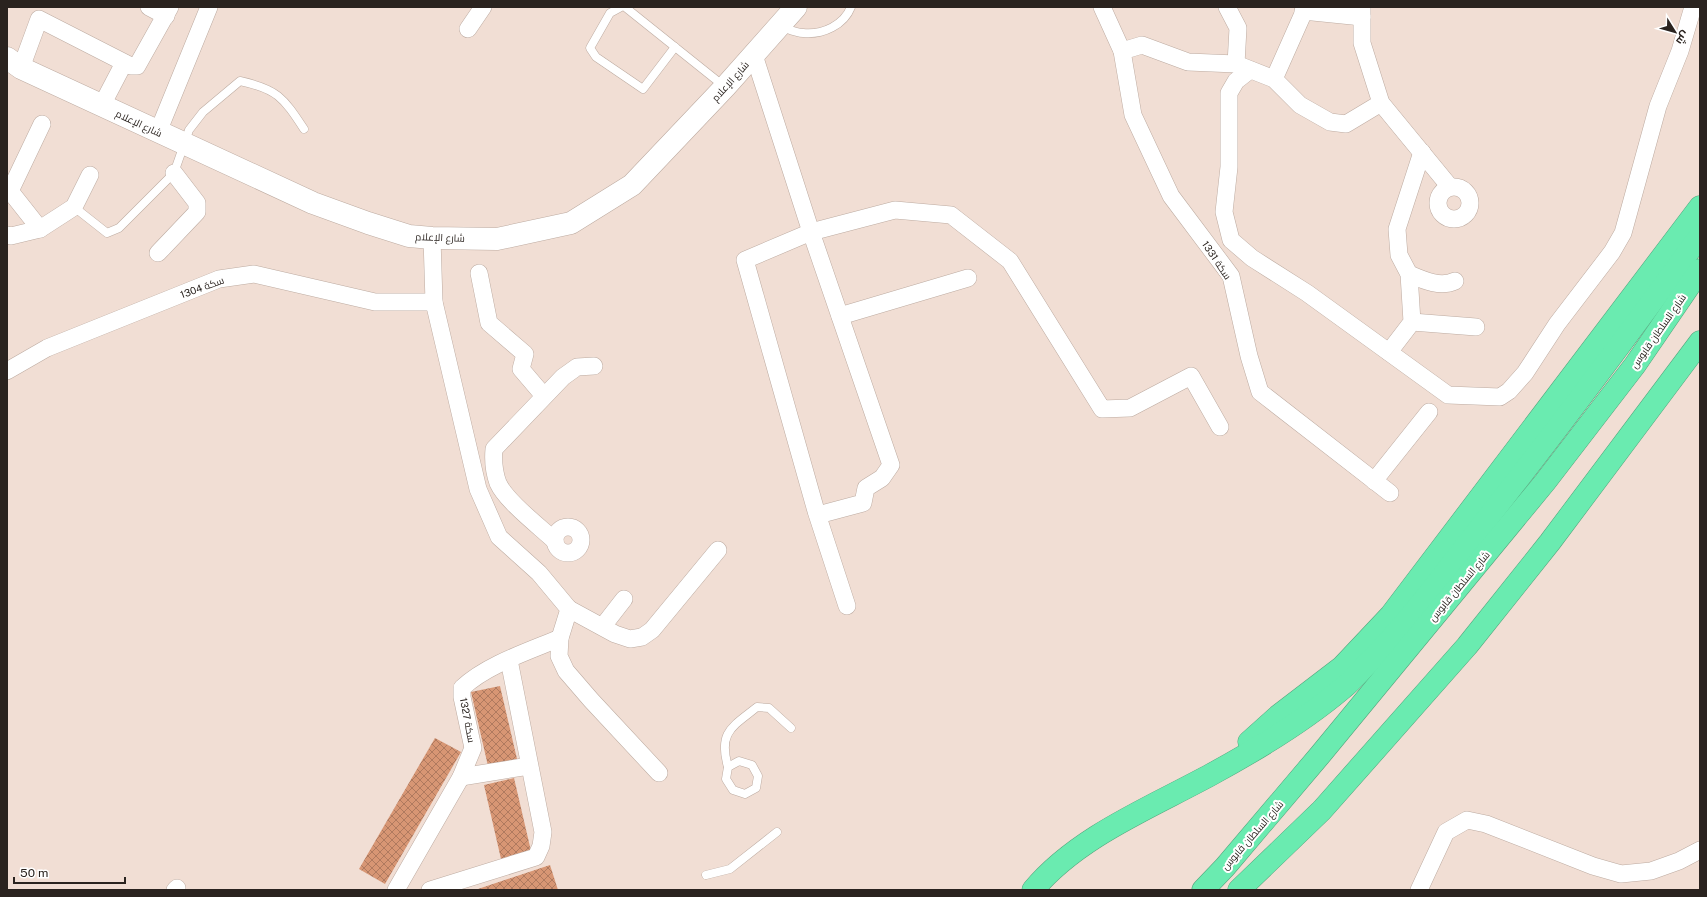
<svg xmlns="http://www.w3.org/2000/svg" width="1707" height="897" viewBox="0 0 1707 897" font-family="'Public Sans',Cairo,sans-serif">
	<style>
		.building { fill: url(#building-cross-hatch) }
		.lines { fill: none; stroke-linecap: round; stroke-linejoin: round }
		.lane-casing { stroke: #bdaba1; stroke-width: 9 }
		.street-casing { stroke: #bdaba1; stroke-width: 18 }
		.secondary-casing { stroke: #bdaba1; stroke-width: 23 }
		.highway-casing { stroke: #54a57d; stroke-width: 23 }
		.lane { stroke: #fff; stroke-width: 8 }
		.street { stroke: #fff; stroke-width: 17 }
		.secondary { stroke: #fff; stroke-width: 22 }
		.highway { stroke: #6aebb0; stroke-width: 22 }
		.labels { text-anchor: middle; dominant-baseline: central; stroke-width: 4; stroke-linejoin: round; paint-order: stroke }
		.street-label { font-size: 10px; fill: #2a231f; stroke: #fff }
	</style>
	<defs>
		<pattern id="building-cross-hatch" width="8" height="8" patternUnits="userSpaceOnUse"><rect width="8" height="8" fill="#d79674"/><path d="M0 0l8 8M0 8l8-8" fill="none" stroke="#af7a5f"/></pattern>
	</defs>
	<rect width="100%" height="100%" fill="#f1ded4"/>
	<g class="building">
		<polygon points="500,686 517,759 488,766 471,692"/>
		<polygon points="435,738 461,752 385,884 359,869"/>
		<polygon points="514,778 531,851 501,859 484,785"/>
		<polygon points="550,865 558,890 475,890"/>
	</g>
	<g class="lines">
		<defs>
			<g id="lane">
				<polyline points="621,7 610,13 590,48 596,57 643,89 675,47"/>
				<polyline points="625,7 725,87"/>
				<path d="M782,27c6,2 14,6 21,6 20,2 41,-8 48,-26"/>
				<path d="M74,207l33,26 12,-5 55,-55 15,-43 14,-18 37,-31c37,8 43,16 64,48"/>
				<polygon points="739,761 752,765 758,776 756,788 745,794 733,790 726,779 728,767"/>
				<path d="M728,767c-10,-35 4,-40 29,-60l12,1 22,20"/>
				<polyline points="706,875 730,869 777,832"/>
			</g>
			<g id="street">
				<polyline points="149,7 166,16"/>
				<polyline points="1102,7 1122,51 1133,115 1171,196 1231,276 1249,356 1260,392 1390,493"/>
				<polyline points="1227,7 1238,28 1236,64"/>
				<polyline points="1362,7 1362,43 1381,103 1450,187"/>
				<polyline points="1303,11 1362,17"/>
				<polyline points="468,29 483,7"/>
				<polyline points="1122,51 1142,45 1188,62 1236,64 1274,79 1300,105 1330,122 1346,124 1381,103"/>
				<polyline points="754,55 811,232 891,465 882,478 866,488 863,503 818,515"/>
				<polyline points="21,68 39,19 131,66 137,66 170,7"/>
				<polyline points="1250,70 1236,81 1229,93 1229,167 1224,212 1231,240 1252,258 1307,293 1448,395 1500,397 1509,391 1525,373 1557,324 1612,252 1623,233 1658,106 1680,51 1693,7"/>
				<polyline points="1274,79 1306,7"/>
				<polyline points="102,105 124,63"/>
				<polyline points="158,132 209,7"/>
				<circle cx="1454" cy="203" r="16"/>
				<polyline points="40,229 10,191 42,124"/>
				<polyline points="7,235 11,236 40,229 74,207 90,175"/>
				<polyline points="432,238 434,302 478,489 499,537 539,573 569,609 560,638 559,656 566,671 591,700 659,773"/>
				<polyline points="158,253 197,212 197,203 174,173"/>
				<polyline points="479,273 489,323 525,354 521,369 544,396"/>
				<path d="M1409,274c14,6 31,14 46,7"/>
				<polyline points="840,316 968,278"/>
				<polyline points="1412,322 1476,327"/>
				<polyline points="1389,352 1412,322 1409,274 1399,255 1397,229 1422,152"/>
				<polyline points="7,371 47,348 219,279 254,274 375,302 434,302"/>
				<polyline points="1374,481 1429,412"/>
				<circle cx="568" cy="540" r="13"/>
				<path d="M555,541c-15,-14 -49,-40 -57,-58 -4,-11 -5,-23 -4,-34l69,-72 14,-10 17,-1"/>
				<polyline points="847,606 816,511 745,260 811,232 895,210 951,215 1010,261 1102,409 1130,408 1191,376 1220,427"/>
				<polyline points="569,609 615,634 630,639 642,637 652,630 718,550"/>
				<polyline points="603,626 624,599"/>
				<polyline points="461,777 529,766"/>
				<polyline points="175,890 177,888"/>
				<path d="M396,890l65,-113 12,-29 -11,-51v-9c24,-23 67,-37 98,-50"/>
				<polyline points="430,890 536,857 541,846 543,832 509,660"/>
				<polyline points="1419,890 1446,832 1467,820 1486,824 1593,866 1621,874 1651,871 1679,861 1700,850"/>
			</g>
			<polyline id="secondary" points="7,58 21,68 313,203 368,223 409,236 432,238 497,239 571,223 632,185 725,87 796,7"/>
			<g id="highway">
				<polyline points="1249,742 1278,716 1342,667 1391,615 1700,207"/>
				<path d="M1033,890c45,-54 119,-83 179,-116 46,-25 91,-52 131,-86 10,-8 18,-18 27,-27 40,-40 74,-87 109,-132 76,-96 149,-194 221,-293"/>
				<polyline points="1203,890 1225,867 1320,755 1545,482 1635,365 1700,270"/>
				<polyline points="1239,890 1322,810 1467,646 1550,542 1700,342"/>
			</g>
		</defs>
		<use href="#lane" class="lane-casing"/>
		<use href="#street" class="street-casing"/>
		<use href="#secondary" class="secondary-casing"/>
		<use href="#highway" class="highway-casing"/>
		<use href="#lane" class="lane"/>
		<use href="#street" class="street"/>
		<use href="#secondary" class="secondary"/>
		<use href="#highway" class="highway"/>
	</g>
	<g class="labels">
		<g class="street-label">
			<text transform="translate(730 81) rotate(-48)">شارع الإعلام</text>
			<text transform="translate(139 123) rotate(25)">شارع الإعلام</text>
			<text transform="translate(440 237) rotate(2)">شارع الإعلام</text>
			<text transform="translate(1217 260) rotate(56)">سكة 1331</text>
			<text transform="translate(202 287) rotate(-20)">سكة 1304</text>
			<text transform="translate(1658 331) rotate(-55)">شارع السلطان قابوس</text>
			<text transform="translate(1459 586) rotate(-50)">شارع السلطان قابوس</text>
			<text transform="translate(468 720) rotate(79)">سكة 1327</text>
			<text transform="translate(1252 835) rotate(-49)">شارع السلطان قابوس</text>
		</g>
	</g>
	<rect width="1707" height="897" fill="none" stroke="#2a231f" stroke-width="16"/>
	<g transform="translate(1675 32) rotate(127)" stroke="#ffffff" stroke-width="3" paint-order="stroke">
	<path d="M0-3L7 15L0 10L-7 15Z" fill="#2a231f"/>
	<text y="-6" font-size="11" font-weight="bold" text-anchor="middle" fill="#2a231f">ش</text>
	</g>
	<path d="M14 877v6h111v-6" fill="none" stroke="#2a231f" stroke-width="2"/>
	<text x="20" y="877" font-size="12" fill="#2a231f" stroke="#ffffff" stroke-width="3" paint-order="stroke">50 m</text>
</svg>
